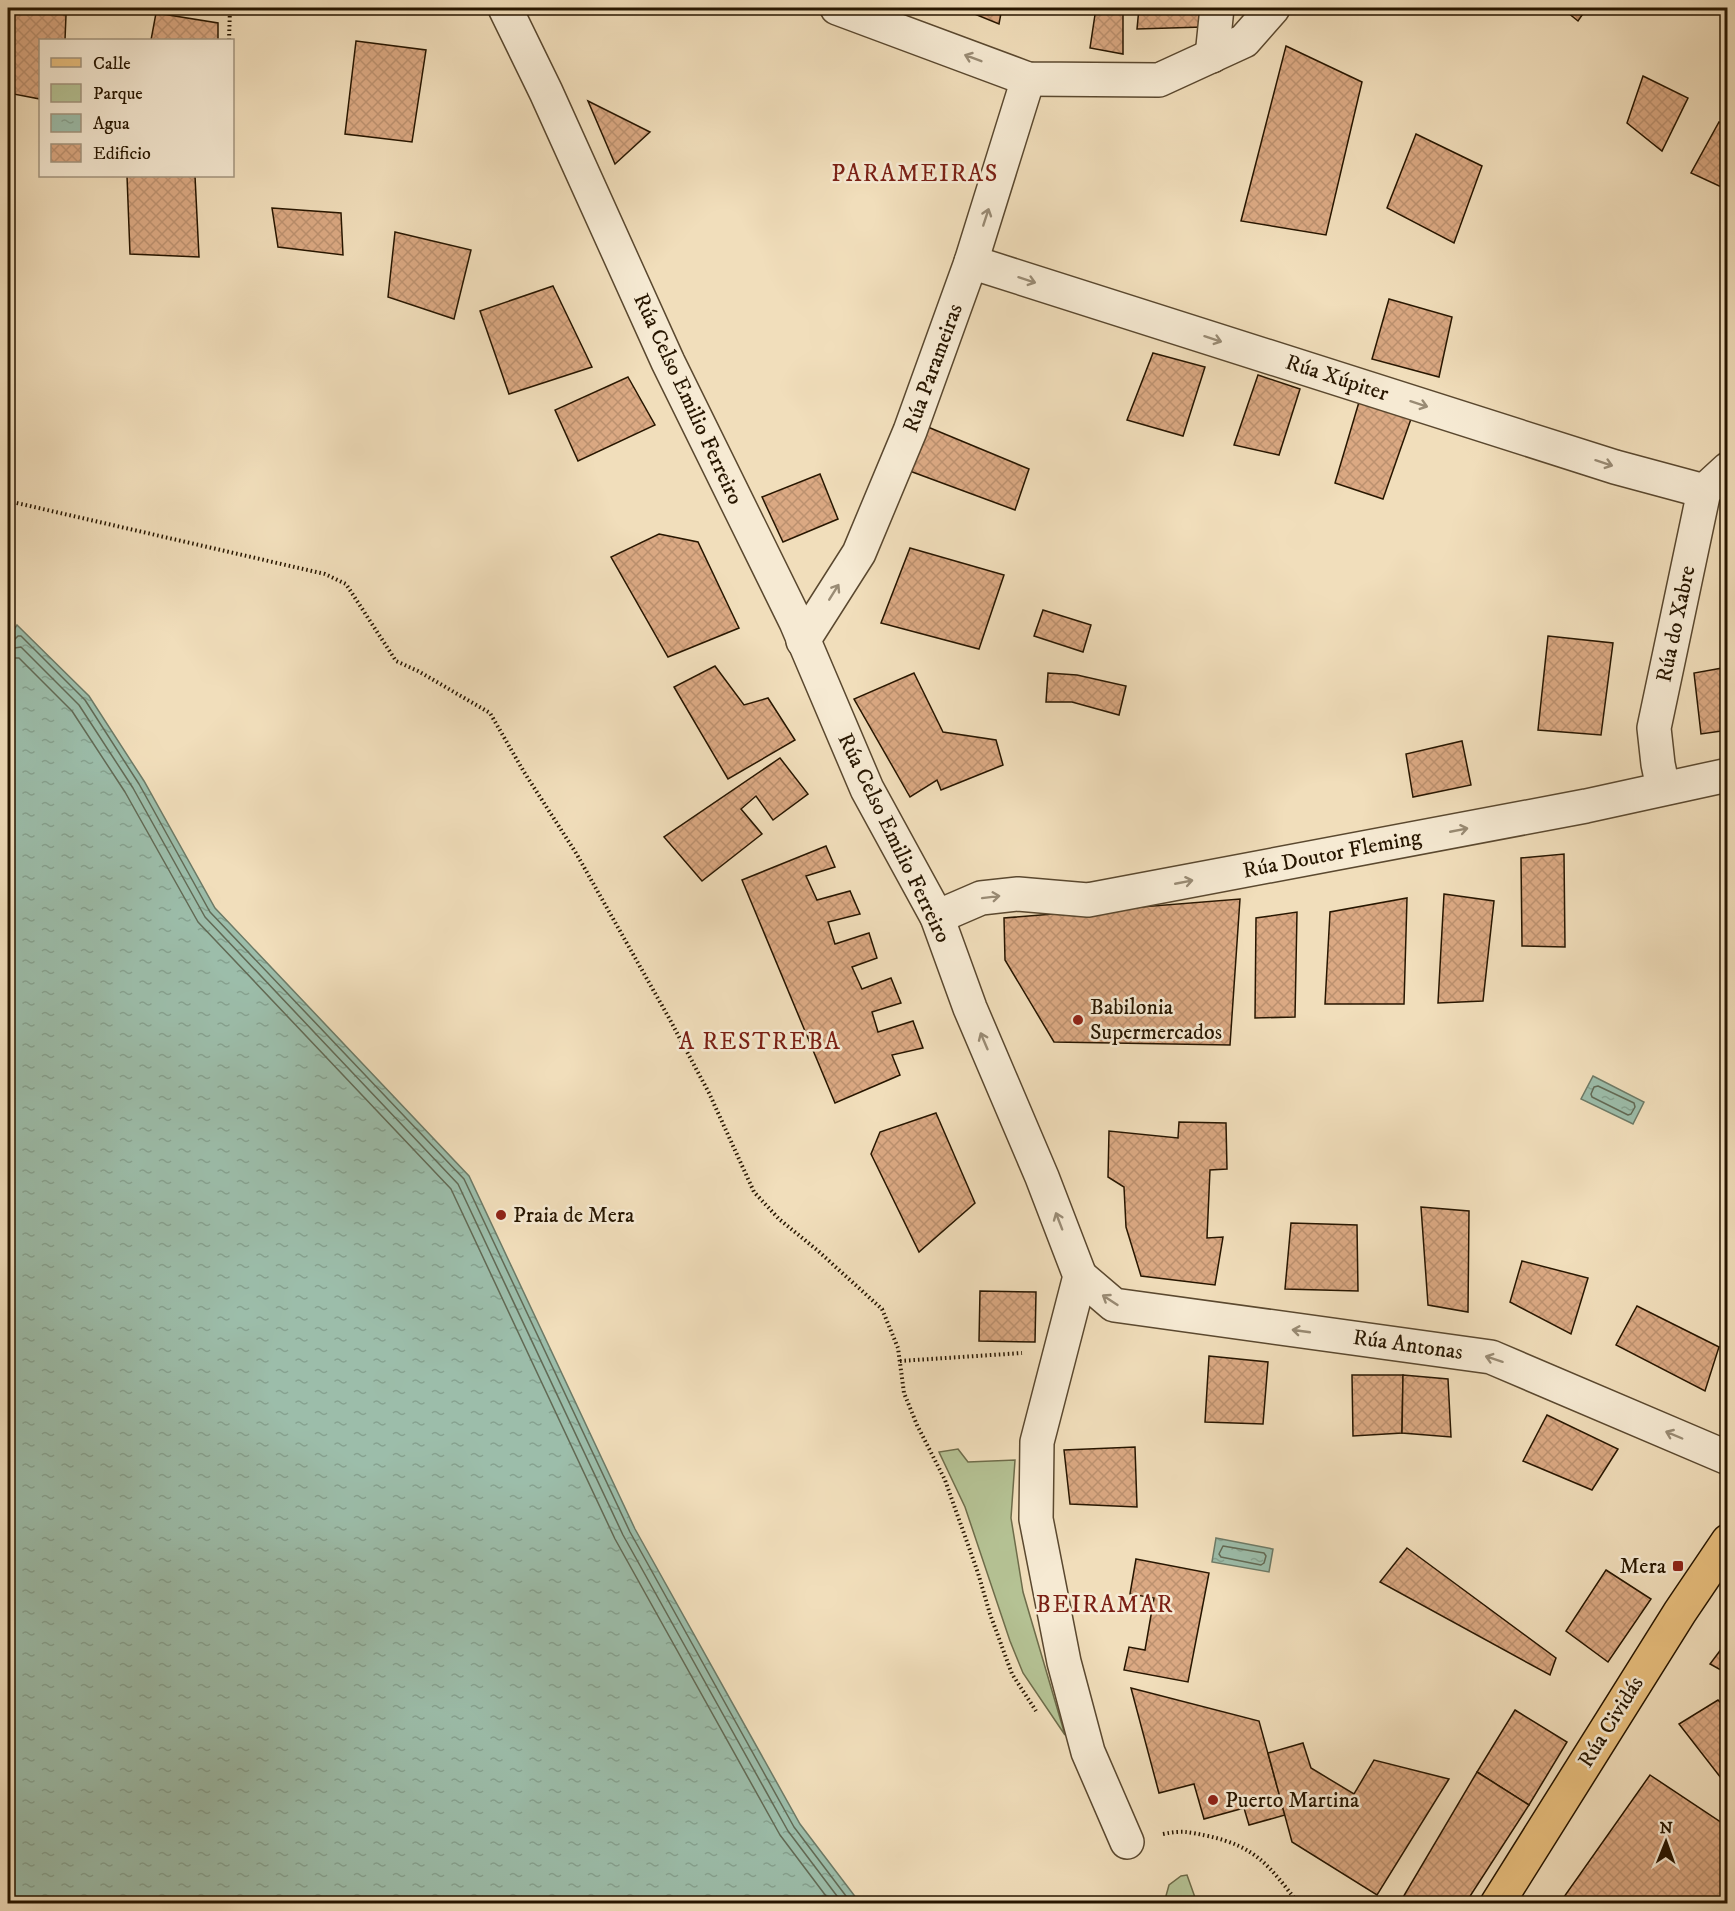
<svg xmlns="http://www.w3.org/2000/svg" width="1735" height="1911" viewBox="0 0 1735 1911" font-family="'IM FELL DW Pica',serif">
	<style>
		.green { fill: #b5c294; stroke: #6e6c4a; stroke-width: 1.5 }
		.water { fill: url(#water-ripples); stroke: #6d7a66; stroke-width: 1.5 }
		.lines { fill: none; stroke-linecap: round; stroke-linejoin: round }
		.shore { stroke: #626a55; stroke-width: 1.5 }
		.building { fill: url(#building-cross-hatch); stroke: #271600; stroke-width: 1.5 }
		.minor-casing { stroke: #5a482f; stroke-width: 36 }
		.major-casing { stroke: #271600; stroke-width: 36 }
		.path { stroke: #271600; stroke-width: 4; stroke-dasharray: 1.5 3; stroke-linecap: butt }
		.minor { stroke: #f6ead3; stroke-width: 33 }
		.major { stroke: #e8bf7e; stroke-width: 33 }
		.oneway { stroke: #998b74 }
		.poi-dot { fill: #8f2418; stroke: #f6ead3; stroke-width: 2 }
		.labels { text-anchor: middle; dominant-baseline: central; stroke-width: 5; stroke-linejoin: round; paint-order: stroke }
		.street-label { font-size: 22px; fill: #271600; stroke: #f6ead3 }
		.poi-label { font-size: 22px; fill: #271600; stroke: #f6ead3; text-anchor: start }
		.neighbourhood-label { font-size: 24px; letter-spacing: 1.5px; fill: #7a1f14; stroke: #f6ead3 }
	</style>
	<defs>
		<pattern id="water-ripples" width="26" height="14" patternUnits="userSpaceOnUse" patternTransform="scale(1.5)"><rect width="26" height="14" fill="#9cbdaa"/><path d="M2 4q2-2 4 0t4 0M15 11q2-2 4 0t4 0" fill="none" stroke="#86a290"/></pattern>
		<pattern id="building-cross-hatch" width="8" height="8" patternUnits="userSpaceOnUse" patternTransform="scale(1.5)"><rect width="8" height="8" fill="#dba983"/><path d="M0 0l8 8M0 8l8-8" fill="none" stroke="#bc916f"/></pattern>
	</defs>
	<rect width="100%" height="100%" fill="#f1debb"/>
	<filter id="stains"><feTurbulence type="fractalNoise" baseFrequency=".00333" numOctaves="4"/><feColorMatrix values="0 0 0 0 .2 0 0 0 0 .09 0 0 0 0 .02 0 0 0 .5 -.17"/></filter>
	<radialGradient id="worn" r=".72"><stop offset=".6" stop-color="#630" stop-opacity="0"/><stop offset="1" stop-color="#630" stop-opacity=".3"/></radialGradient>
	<g class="green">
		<polygon points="958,1449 968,1462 1015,1460 1011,1518 1023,1592 1065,1735 1023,1673 1010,1641 965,1507 939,1452"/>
		<polygon points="1187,1875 1197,1903 1164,1903 1169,1885 1181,1876"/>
	</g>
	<g class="water">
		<polygon points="17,625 89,696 144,781 215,908 469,1176 635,1529 800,1824 860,1903 8,1903 8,639"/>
		<polygon points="1593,1076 1644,1102 1633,1124 1581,1099"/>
		<polygon points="1216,1538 1273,1549 1269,1572 1212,1562"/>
	</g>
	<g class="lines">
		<g class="shore">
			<polyline points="8,642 13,641 18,636 21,636 85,700 139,784 210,912 464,1179 630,1532 794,1827 852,1904"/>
			<polyline points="8,649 21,647 79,705 133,788 205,917 458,1184 623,1535 788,1831 843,1904"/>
			<polyline points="8,658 19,658 72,711 125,792 198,922 451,1189 615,1539 780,1835 832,1904"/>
			<polygon points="1598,1086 1634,1103 1635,1107 1631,1114 1628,1115 1592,1097 1591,1094 1594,1087"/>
			<polygon points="1223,1546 1264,1553 1266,1556 1264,1563 1261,1565 1221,1557 1219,1554"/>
		</g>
	</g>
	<g class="building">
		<polygon points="8,8 34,8 66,15 65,40 40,40 40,99 8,93 9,40 8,40"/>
		<polygon points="960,8 1002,8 999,24"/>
		<polygon points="1096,8 1123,8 1123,54 1090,48"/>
		<polygon points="1139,8 1206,8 1203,27 1137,29"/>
		<polygon points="1562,8 1587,8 1578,21"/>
		<polygon points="156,13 218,23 218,40 151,40"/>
		<polygon points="356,41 426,50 412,142 345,134"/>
		<polygon points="1286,46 1362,82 1326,235 1241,221"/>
		<polygon points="1643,76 1688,98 1662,151 1627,123"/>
		<polygon points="588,101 650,132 615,164"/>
		<polygon points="1719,122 1728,126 1728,190 1691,173"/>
		<polygon points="1416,134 1482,166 1454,243 1387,208"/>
		<polygon points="127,176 195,176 199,257 130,254"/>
		<polygon points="272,208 341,213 343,255 278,247"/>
		<polygon points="395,232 471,250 454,319 388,297"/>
		<polygon points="553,286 592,367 509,394 480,311"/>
		<polygon points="1389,299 1452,317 1439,377 1372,359"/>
		<polygon points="1153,353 1205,367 1183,436 1127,420"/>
		<polygon points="1258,375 1300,389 1279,455 1234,445"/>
		<polygon points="628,377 655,425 578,461 555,410"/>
		<polygon points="1359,402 1411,419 1383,499 1335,483"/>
		<polygon points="923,425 1029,469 1015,510 907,470"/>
		<polygon points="820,474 838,519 783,542 762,497"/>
		<polygon points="659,534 698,542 739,628 668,657 611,557"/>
		<polygon points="910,548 1004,575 979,649 881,623"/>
		<polygon points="1043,610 1091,625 1083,652 1034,636"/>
		<polygon points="1548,636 1613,643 1601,735 1538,730"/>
		<polygon points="715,666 744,705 768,698 795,740 728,779 674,687"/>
		<polygon points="1728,667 1728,730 1701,734 1694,673"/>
		<polygon points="914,673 943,732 996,740 1003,765 941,790 937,780 910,797 854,699"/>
		<polygon points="1048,673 1077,675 1126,686 1119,715 1072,702 1046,702"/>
		<polygon points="1462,741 1471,785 1413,797 1406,754"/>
		<polygon points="780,758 808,794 773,820 756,796 741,809 762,834 702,881 664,837"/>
		<polygon points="826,846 835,867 806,876 817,900 850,891 860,914 828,922 835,944 869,933 877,958 852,967 862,989 891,978 901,1003 872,1012 878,1032 913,1021 923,1048 892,1055 900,1075 835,1103 742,880"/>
		<polygon points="1564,854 1565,947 1522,946 1521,858"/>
		<polygon points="1444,894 1494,901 1483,1001 1438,1003"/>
		<polygon points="1407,898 1404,1004 1325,1004 1330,912"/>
		<polygon points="1240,899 1230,1045 1054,1042 1005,960 1004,918"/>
		<polygon points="1297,912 1295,1017 1255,1018 1256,918"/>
		<polygon points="936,1113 975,1203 919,1252 871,1154 880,1132"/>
		<polygon points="1179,1122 1226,1123 1227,1169 1210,1170 1207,1238 1223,1237 1215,1285 1141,1276 1126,1227 1124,1187 1108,1177 1109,1131 1178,1138"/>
		<polygon points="1421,1207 1469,1211 1468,1312 1428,1305"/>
		<polygon points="1291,1223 1357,1225 1358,1291 1285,1289"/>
		<polygon points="1522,1261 1588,1278 1571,1334 1510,1302"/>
		<polygon points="980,1291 1036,1292 1035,1342 979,1341"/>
		<polygon points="1637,1306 1719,1347 1705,1391 1616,1345"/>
		<polygon points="1209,1356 1268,1362 1263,1424 1205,1422"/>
		<polygon points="1352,1375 1403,1375 1402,1433 1353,1436"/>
		<polygon points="1403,1375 1448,1379 1451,1437 1402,1433"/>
		<polygon points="1547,1415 1618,1449 1592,1490 1523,1461"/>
		<polygon points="1135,1447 1137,1507 1070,1504 1064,1450"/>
		<polygon points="1407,1548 1556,1658 1550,1675 1380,1582"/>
		<polygon points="1136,1559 1209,1573 1188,1682 1124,1670 1129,1647 1145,1650 1154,1598 1130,1594"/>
		<polygon points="1606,1570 1651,1599 1608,1662 1566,1631"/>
		<polygon points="1728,1640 1728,1674 1710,1664"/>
		<polygon points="1131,1688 1259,1721 1285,1815 1249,1825 1244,1808 1204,1819 1194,1784 1159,1793"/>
		<polygon points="1718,1700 1728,1710 1728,1787 1679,1724"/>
		<polygon points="1515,1710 1567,1742 1529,1805 1477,1772"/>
		<polygon points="1303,1743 1311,1768 1354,1794 1374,1760 1449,1779 1377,1895 1292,1842 1268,1753"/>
		<polygon points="1477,1772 1529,1805 1465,1904 1399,1904"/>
		<polygon points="1650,1775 1728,1827 1728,1904 1559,1904"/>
	</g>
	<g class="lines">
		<defs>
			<g id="minor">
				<polyline points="505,8 546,92 668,362 796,622 867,789 937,917 970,1008 1042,1177 1080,1276 1037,1442 1036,1519 1064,1662 1088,1752 1127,1842"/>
				<polyline points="837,8 1028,79 1159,80 1244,41 1273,8"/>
				<polyline points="1212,56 1217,8"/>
				<polyline points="971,262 1615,467 1704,491"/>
				<polyline points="803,641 859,553 910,431 971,262 1028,79"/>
				<polyline points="1663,788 1658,764 1654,728 1704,491 1728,469"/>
				<polyline points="937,917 981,898 1018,894 1088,900 1586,806 1728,775"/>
				<polyline points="1080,1276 1114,1305 1491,1357 1728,1458"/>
			</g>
			<polyline id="major" points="1497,1904 1680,1612 1728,1541"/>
		</defs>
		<use href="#minor" class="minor-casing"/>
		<use href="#major" class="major-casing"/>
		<g class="path">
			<polyline points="229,40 230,8"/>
			<polyline points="8,501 325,574 346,584 396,661 418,671 490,713 524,772 576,853 669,1018 709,1093 754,1192 779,1219 817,1250 882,1309 898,1348 904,1393 917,1425 945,1480 978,1573 990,1614 1012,1674 1036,1711"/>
			<polyline points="900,1361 1022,1353"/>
			<path d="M1163,1834c20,-4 25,-2 45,2 49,11 61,30 91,68"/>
		</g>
		<use href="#minor" class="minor"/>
		<use href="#major" class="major"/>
	</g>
	<defs><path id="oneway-shaft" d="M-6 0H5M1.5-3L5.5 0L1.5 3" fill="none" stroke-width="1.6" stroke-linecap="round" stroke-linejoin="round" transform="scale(1.5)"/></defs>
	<g class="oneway">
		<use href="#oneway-shaft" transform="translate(973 58) rotate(-159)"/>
		<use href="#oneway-shaft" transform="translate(986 217) rotate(-72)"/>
		<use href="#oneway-shaft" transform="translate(1027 280) rotate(18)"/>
		<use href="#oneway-shaft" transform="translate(1213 339) rotate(18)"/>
		<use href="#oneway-shaft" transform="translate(1419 404) rotate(18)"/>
		<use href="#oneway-shaft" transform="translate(1604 463) rotate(18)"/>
		<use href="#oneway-shaft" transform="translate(834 592) rotate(-58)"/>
		<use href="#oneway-shaft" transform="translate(1459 830) rotate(-11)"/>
		<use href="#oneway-shaft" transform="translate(1184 882) rotate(-11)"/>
		<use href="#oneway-shaft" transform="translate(991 897) rotate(-7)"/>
		<use href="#oneway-shaft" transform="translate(984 1041) rotate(-113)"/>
		<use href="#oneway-shaft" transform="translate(1059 1221) rotate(-111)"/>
		<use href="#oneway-shaft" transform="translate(1110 1300) rotate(-147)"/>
		<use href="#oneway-shaft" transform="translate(1301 1331) rotate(-172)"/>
		<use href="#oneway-shaft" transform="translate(1494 1359) rotate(-162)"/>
		<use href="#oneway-shaft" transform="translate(1674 1435) rotate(-157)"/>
	</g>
	<g class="poi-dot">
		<circle cx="1078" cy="1020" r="6"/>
		<circle cx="501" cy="1215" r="6"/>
		<rect x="1672" y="1560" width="12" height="12" rx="3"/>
		<circle cx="1213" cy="1800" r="6"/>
	</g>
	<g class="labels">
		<g class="street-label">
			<text transform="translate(933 368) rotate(-70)">Rúa Parameiras</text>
			<text transform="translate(1337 378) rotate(18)">Rúa Xúpiter</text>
			<text transform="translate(688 399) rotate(65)">Rúa Celso Emilio Ferreiro</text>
			<text transform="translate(1676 624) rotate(-78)">Rúa do Xabre</text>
			<text transform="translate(894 838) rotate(64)">Rúa Celso Emilio Ferreiro</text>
			<text transform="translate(1332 854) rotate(-11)">Rúa Doutor Fleming</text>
			<text transform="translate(1408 1345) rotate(8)">Rúa Antonas</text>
			<text transform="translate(1611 1722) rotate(-58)">Rúa Cividás</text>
		</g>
		<g class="poi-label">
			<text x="1090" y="1007">Babilonia<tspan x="1090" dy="25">Supermercados</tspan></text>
			<text x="513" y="1215">Praia de Mera</text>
			<text x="1666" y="1566" text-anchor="end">Mera</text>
			<text x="1225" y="1800">Puerto Martina</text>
		</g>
		<g class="neighbourhood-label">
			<text x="915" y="174">PARAMEIRAS</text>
			<text x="760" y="1042">A RESTREBA</text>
			<text x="1105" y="1605">BEIRAMAR</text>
		</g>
	</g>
	<rect width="1735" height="1911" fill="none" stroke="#f1debb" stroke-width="30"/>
	<rect x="9" y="9" width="1717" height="1893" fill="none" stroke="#271600" stroke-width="3"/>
	<rect x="15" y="15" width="1705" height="1881" fill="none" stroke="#271600" stroke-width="1.5"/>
	<rect x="39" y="39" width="195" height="138" fill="#f6ead3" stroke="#a3957f" stroke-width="1.5"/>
	<rect x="51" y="58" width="30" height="9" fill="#e8bf7e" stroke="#a3957f" stroke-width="1.5"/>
	<text x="93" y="69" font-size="18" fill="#271600">Calle</text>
	<rect x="51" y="84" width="30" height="18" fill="#b5c294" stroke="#a3957f" stroke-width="1.5"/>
	<text x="93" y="99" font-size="18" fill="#271600">Parque</text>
	<rect x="51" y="114" width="30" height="18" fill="url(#water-ripples)" stroke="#a3957f" stroke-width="1.5"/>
	<text x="93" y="129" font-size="18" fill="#271600">Agua</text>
	<rect x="51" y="144" width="30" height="18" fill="url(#building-cross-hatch)" stroke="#a3957f" stroke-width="1.5"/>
	<text x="93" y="159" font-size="18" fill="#271600">Edificio</text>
	<g transform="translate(1666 1842) rotate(1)" stroke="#f6ead3" stroke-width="4.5" paint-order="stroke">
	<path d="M0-4.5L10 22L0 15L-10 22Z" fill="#271600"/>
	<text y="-9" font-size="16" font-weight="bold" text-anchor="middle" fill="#271600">N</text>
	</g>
	<rect width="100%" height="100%" filter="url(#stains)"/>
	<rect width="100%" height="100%" fill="url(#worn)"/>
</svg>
